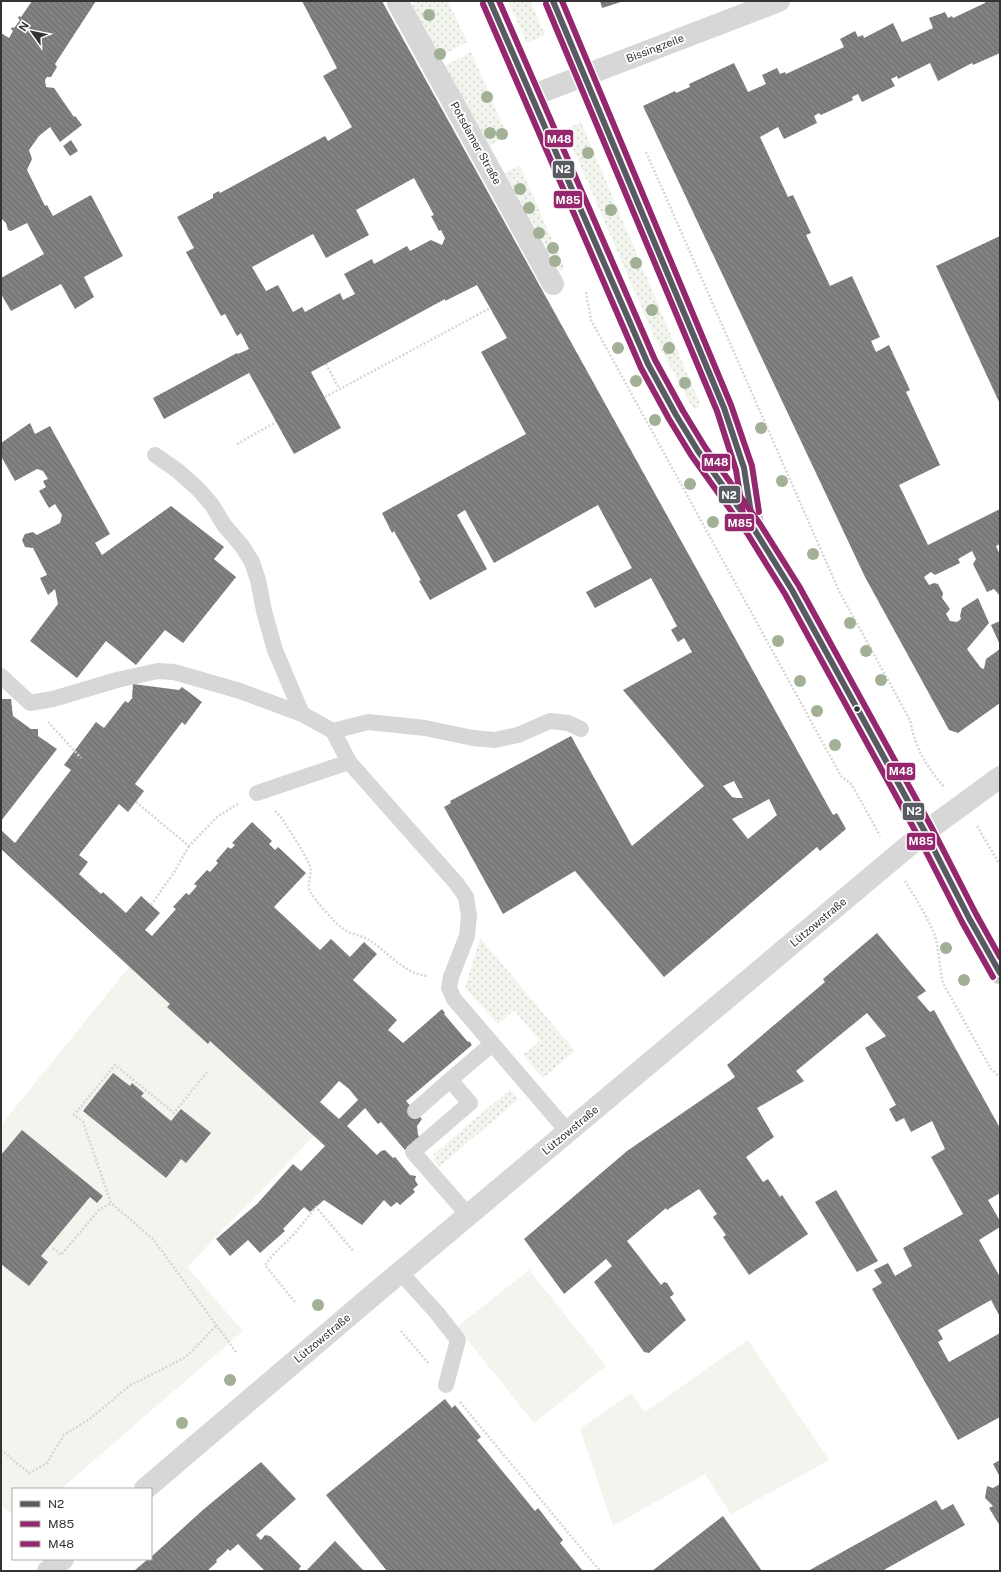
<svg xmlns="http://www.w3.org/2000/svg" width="1001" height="1572" viewBox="0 0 1001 1572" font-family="'Public Sans',sans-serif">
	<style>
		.grass { fill: url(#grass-dots) }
		.park { fill: #f1f5ed }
		.building { fill: url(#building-back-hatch); fill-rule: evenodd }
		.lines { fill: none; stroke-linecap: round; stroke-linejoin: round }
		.path { stroke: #d6d6d6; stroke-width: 2.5; stroke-dasharray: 2 2; stroke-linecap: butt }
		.service { stroke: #d7d7d7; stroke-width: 16 }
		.pedestrian { stroke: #d7d7d7; stroke-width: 22 }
		.minor { stroke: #d7d7d7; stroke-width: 22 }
		.tertiary { stroke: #d7d7d7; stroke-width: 22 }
		.primary { stroke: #cacaca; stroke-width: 22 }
		.bus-1-casing { stroke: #fff; stroke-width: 9 }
		.bus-2-casing { stroke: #fff; stroke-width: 9 }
		.bus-3-casing { stroke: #fff; stroke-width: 9 }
		.bus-1 { stroke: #595b62; stroke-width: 6 }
		.bus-2 { stroke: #95276e; stroke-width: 6 }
		.bus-3 { stroke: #95276e; stroke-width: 6 }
		.tree { fill: #a2b095 }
		.bus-dot { fill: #333; stroke: #fff; stroke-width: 1.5 }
		.labels { text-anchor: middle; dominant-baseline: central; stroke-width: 4; stroke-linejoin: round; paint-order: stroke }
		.street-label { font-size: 11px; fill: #333; stroke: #fff }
		.line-badge { stroke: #fff; stroke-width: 1.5 }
		.badge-label { font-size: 11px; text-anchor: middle; font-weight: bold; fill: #fff }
	</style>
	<defs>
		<pattern id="grass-dots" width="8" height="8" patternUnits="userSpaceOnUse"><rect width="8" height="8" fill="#f1f5ed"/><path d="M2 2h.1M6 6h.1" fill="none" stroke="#cfd2cc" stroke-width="1.8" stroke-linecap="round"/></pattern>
		<pattern id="building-back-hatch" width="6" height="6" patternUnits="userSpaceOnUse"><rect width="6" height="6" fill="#818181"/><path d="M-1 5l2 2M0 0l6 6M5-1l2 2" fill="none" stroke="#6a6a6a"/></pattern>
	</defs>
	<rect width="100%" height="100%" fill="#fff"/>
	<g class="grass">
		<polygon points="417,1 448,1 467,42 439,57 410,5"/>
		<polygon points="508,1 530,1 545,35 527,43"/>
		<polygon points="471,52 507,135 489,146 445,66"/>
		<polygon points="581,122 700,404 697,409 692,407 656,340 565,130"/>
		<polygon points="520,166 564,268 560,271 505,173"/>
		<polygon points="480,938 575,1051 543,1078 523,1055 540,1041 514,1010 498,1024 465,988"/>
		<polygon points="510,1089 519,1099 439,1167 434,1161 434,1154"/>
	</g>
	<g class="park">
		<polygon points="130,966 170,1004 208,1043 210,1041 314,1136 187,1267 243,1331 61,1489 13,1489 13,1513 9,1513 1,1504 1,1125"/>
		<polygon points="529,1270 606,1366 534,1423 457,1327"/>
		<polygon points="748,1340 829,1460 731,1514 705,1474 613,1526 580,1429 631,1393 645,1412"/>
	</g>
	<g class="building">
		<polygon points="32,1 96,1 55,64 57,67 51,77 47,77 45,80 46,87 54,88 74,117 75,116 82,125 60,142 50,127 39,136 29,150 32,159 27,170 45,206 47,205 53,216 91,195 123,256 84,277 94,297 75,309 61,284 11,311 1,294 1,278 44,254 27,223 11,231 8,230 6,223 1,218 1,33 9,38 13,31 11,29 12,27 14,28 20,20 18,18 19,16 21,17"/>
		<path d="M302,1h80l451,814 4,-2 9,16 -26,22 -3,-4 -153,130 -89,-106 -72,43 -59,-107 7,-4 -1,-2 121,-65 61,110 72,-60 -81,-96 69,-38 -8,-14 -6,4 -7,-12 6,-4 -26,-48 -56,30 -9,-16 46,-24 -34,-63 -104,58 -29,-53 -8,5 30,54 -57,31 -11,-19 2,-1 -27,-49 -2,2 -10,-20 144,-79 -45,-82 26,-14 -30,-53 -32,16v-2l-134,73 30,56 -47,26 -45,-81 -85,46 -11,-21 84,-45 1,1 11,-5 -8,-16 -4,3 -12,-22 -4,2 -35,-64 8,-4 -17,-31 36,-19v-4l6,-3 1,2 105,-57 3,5 24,-14 -29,-51 14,-8zM414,178l20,37 -3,1 8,15 2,-1 4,8 -3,7 -11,-5 -21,11 -3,-5 -33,18 -2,-5 -28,15 11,20 -12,6 -3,-7 -35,19 -3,-5 -9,5 -15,-27 -12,6 -14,-24 61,-33 13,24 43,-23 -13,-25zM734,781l9,17h-6l-5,-1 -9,-11zM769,799l8,16 -29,24 -16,-20z"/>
		<polygon points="600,1 624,1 602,8"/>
		<polygon points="985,1 1000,1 1000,53 973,65 972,63 938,81 930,63 898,79 897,76 891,79 895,86 862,102 858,94 852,97 853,100 821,115 819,113 814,116 817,123 784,139 778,127 760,137 788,197 793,195 811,233 806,235 830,286 852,276 880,337 871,341 876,352 889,345 910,390 906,392 940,465 899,485 928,545 1000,509 1000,544 996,546 1000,555 1000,596 994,589 987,592 973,564 976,559 972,551 958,559 960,563 935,575 931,572 924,577 929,585 934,583 938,584 943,593 942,598 950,609 946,614 950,621 957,622 961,619 960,616 962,608 978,598 989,623 967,649 981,668 984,669 986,659 1000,649 1000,703 958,733 949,730 865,577 643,106 675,91 676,93 690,87 689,84 734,63 748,92 766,84 762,75 777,68 780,74 785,72 786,74 844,47 840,39 855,31 858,37 863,35 864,38 893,23 902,42 933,28 929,18 945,12 948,18 952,16 953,18 985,3"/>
		<polygon points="71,140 78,151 70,156 63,146"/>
		<polygon points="1000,236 1000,404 936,266"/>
		<polygon points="30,423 35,434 50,426 110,534 95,543 102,555 171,506 224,547 214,559 236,577 183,643 165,630 136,665 106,641 77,678 30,641 58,604 55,589 48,595 40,578 47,575 33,548 25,547 22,540 25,534 33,532 37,535 60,523 62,515 55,504 49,508 39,491 46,487 43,481 48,479 43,471 37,469 15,481 1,456 1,443"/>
		<polygon points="1000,621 1000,645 991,625"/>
		<path d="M133,684l46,6 3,-3 20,15 -17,23 -3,-3 -47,62 9,7 -16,21 -9,-8 -40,51 9,7 -9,12 22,20 2,-2 23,21 15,-17 19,17 -15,17 7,6 24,-27 -3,-2 13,-14 3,2 8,-9 -3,-2 13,-14 3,2 8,-9 -2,-2 12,-14 3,2 4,-4 -3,-2 20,-21 20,19 -3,3 6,6 3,-3 28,26 -32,34 46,43 11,-11 19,18 14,-15 13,12 -24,26 44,40 -9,10 15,13 39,-34 3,4 -1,1 24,28 1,-1 3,4 -66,56 16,18 -5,7 1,9 2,2 -15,13 -24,-28 -3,2 -13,-16 -18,18 30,29 4,-4 4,-1 8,8 2,-1 15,18 6,1 -1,4 3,5 -5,4 2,3 -15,13 -3,-3 -6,5 -7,-7 -22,25 -38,-25 -14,12 -6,-5 -21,22 2,2 -25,22 -12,-13 -18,16 -14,-17 41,-35 36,-40 8,7 24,-25 -115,-105 -2,3 -41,-37 3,-3 -169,-155v-19l14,13 56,-73 -7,-5 32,-43 8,6 21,-27 3,2 5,-6h-1zM339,1081l10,8 9,11 -19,19 -19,-17z"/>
		<polygon points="1,699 11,699 13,716 31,729 38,729 38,736 57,749 1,821"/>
		<polygon points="877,933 926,991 917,997 930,1012 934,1010 1000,1128 1000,1193 988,1200 1000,1221 1000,1227 979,1240 1000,1277 1000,1317 991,1300 938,1330 943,1339 938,1342 949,1362 1000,1333 1000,1417 958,1440 872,1289 882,1283 874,1270 888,1263 895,1276 912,1266 903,1248 963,1214 931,1157 945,1149 932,1121 911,1132 904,1118 896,1122 889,1109 896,1105 865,1048 886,1036 867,1013 796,1071 804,1081 757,1108 774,1137 746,1157 763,1182 768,1179 780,1197 782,1195 808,1234 749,1275 723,1237 726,1235 713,1217 717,1214 699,1189 667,1210 666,1208 627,1241 661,1285 664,1282 667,1283 674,1294 670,1297 686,1320 649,1353 644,1352 594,1282 612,1266 606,1259 564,1294 524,1239 627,1151 735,1077 727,1065 825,982 823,979"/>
		<polygon points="113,1073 130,1086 132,1083 144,1093 141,1096 171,1121 181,1109 211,1133 186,1163 181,1159 166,1178 83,1111"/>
		<polygon points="22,1130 103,1196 97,1203 90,1197 41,1256 48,1262 29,1286 1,1264 1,1155"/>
		<polygon points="836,1190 878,1261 857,1272 815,1202"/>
		<polygon points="445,1399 452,1408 455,1405 481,1437 477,1440 535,1511 538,1508 563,1540 560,1543 583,1571 387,1571 326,1495"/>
		<polygon points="1000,1460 1000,1477 993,1464"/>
		<polygon points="261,1462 296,1499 256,1535 261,1540 265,1535 270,1536 301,1566 298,1571 265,1571 238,1544 230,1551 228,1549 224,1553 216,1560 217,1562 207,1571 134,1571 148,1559 151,1559 151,1557 204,1509"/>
		<polygon points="1000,1484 1000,1526 989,1508 993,1506 985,1498 987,1486 993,1488"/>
		<polygon points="936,1500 942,1510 953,1504 965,1525 882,1571 808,1571"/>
		<polygon points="723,1516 762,1571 652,1571"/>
		<polygon points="335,1541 364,1571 306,1571"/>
	</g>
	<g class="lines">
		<g class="path">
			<path d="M646,152l193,439 71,129c6,30 15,44 34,67"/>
			<polyline points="586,292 591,320 841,776 852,785 880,836"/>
			<polyline points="326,364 339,388"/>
			<polyline points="325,397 490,308"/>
			<polyline points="237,444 276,422"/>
			<polyline points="48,722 81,758"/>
			<polyline points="136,802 189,846 218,816 238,804"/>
			<path d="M275,811l6,6c9,15 21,31 28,47 5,10 -4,19 2,29 4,7 24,30 30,34 8,7 19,8 28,13 19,12 35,34 59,36"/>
			<polyline points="977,826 1000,865"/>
			<path d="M905,881c10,16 21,34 29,52 6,16 4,35 10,52l47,84 9,8"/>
			<polyline points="151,905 173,874 189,846"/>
			<polyline points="207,1072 174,1113 115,1065 74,1115 83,1122 111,1203 153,1239 236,1352"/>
			<polyline points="53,1248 61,1255 99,1210 111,1203"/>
			<polyline points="295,1302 265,1265 272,1256 296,1232 316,1207 354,1252"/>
			<polyline points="401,1331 429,1364"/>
			<polyline points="460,1402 600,1571"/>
			<polyline points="1,1450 29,1473 47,1463 64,1435 91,1418 129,1386 186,1357 216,1326"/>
		</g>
		<g class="service">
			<polyline points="155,455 178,471 198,489 212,505 224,525 242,546 252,562 258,580 264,611 275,650 302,714"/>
			<polyline points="1,676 30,703 53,699 117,680 158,671 174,672 240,691 302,714 333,731 349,762 457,884 466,897 469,916 467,936 451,977 449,988 454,999 568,1132"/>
			<polyline points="333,731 368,722 425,728 473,738 495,740 518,735 550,721 568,723 581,729"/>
			<polyline points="257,793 349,762"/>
			<polyline points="415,1111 450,1080"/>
			<polyline points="468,1215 413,1152 470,1103 450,1080 492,1044"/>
			<polyline points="400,1272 437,1313 458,1340 446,1385"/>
		</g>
		<polyline class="pedestrian" points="398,3 553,284"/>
		<g class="minor">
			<polyline points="531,96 779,1"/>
			<polyline points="925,832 1000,777"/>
		</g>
		<g class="tertiary">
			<polyline points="145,1489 373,1295 925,832"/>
			<polyline points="48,1571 63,1559"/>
		</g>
		<g class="primary">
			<polyline points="490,1 614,288 648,364 676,415 698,451 754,529 792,590 925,832 969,918 1000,973"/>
			<polyline points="553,1 724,408 744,468 753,525"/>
		</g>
		<defs>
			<g id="bus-1">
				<polyline points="490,1 648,364 676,415 698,451 754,529 792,590 925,832 969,918 1000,973"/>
				<polyline points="553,1 724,408 744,468 751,513"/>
			</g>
			<g id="bus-2">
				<polyline points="483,4 641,368 669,419 691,455 747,533 785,594 918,836 962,922 993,977"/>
				<polyline points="546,4 717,411 736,470 743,514"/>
			</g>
			<g id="bus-3">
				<polyline points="499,1 655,360 683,411 705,447 760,524 799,586 932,828 976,914 1000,957"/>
				<polyline points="562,1 731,405 752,466 759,512"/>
			</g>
		</defs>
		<use href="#bus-1" class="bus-1-casing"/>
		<use href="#bus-2" class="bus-2-casing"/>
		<use href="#bus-3" class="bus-3-casing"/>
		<use href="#bus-1" class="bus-1"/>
		<use href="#bus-2" class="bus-2"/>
		<use href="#bus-3" class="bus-3"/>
	</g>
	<g class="tree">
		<circle cx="429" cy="15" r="6"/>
		<circle cx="440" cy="54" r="6"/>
		<circle cx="487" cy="97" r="6"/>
		<circle cx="490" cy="133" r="6"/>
		<circle cx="502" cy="134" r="6"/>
		<circle cx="588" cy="153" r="6"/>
		<circle cx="520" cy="189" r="6"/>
		<circle cx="529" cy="208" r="6"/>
		<circle cx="611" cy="210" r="6"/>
		<circle cx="539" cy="233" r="6"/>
		<circle cx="553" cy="248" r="6"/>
		<circle cx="555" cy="261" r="6"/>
		<circle cx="636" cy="263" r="6"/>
		<circle cx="652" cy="310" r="6"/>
		<circle cx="618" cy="348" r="6"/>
		<circle cx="669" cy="348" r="6"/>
		<circle cx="636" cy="381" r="6"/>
		<circle cx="685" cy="383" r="6"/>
		<circle cx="655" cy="420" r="6"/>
		<circle cx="761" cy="428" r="6"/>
		<circle cx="782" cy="481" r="6"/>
		<circle cx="690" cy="484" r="6"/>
		<circle cx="713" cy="522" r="6"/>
		<circle cx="813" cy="554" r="6"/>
		<circle cx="850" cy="623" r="6"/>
		<circle cx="778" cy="641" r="6"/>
		<circle cx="866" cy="651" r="6"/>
		<circle cx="881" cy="680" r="6"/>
		<circle cx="800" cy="681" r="6"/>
		<circle cx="817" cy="711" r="6"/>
		<circle cx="835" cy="745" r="6"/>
		<circle cx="946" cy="948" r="6"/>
		<circle cx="964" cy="980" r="6"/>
		<circle cx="318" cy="1305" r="6"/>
		<circle cx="230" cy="1380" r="6"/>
		<circle cx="182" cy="1423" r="6"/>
	</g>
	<circle class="bus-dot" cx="857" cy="709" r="3.5"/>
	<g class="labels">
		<g class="street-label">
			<text transform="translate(655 48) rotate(-21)">Bissingzeile</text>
			<text transform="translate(476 143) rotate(61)">Potsdamer Straße</text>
			<text transform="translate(818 922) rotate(-40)">Lützowstraße</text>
			<text transform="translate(570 1130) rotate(-40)">Lützowstraße</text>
			<text transform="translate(322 1338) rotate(-40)">Lützowstraße</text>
		</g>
	</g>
	<g class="line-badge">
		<rect x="544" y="129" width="30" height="19" rx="4" fill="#95276e"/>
		<rect x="552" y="160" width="23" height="19" rx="4" fill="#595b62"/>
		<rect x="553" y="190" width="30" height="19" rx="4" fill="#95276e"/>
		<rect x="701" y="453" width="30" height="19" rx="4" fill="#95276e"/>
		<rect x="718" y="485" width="23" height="19" rx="4" fill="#595b62"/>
		<rect x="724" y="513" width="31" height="19" rx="4" fill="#95276e"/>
		<rect x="886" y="762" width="30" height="19" rx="4" fill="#95276e"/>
		<rect x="902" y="802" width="23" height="19" rx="4" fill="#595b62"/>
		<rect x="906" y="832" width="30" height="19" rx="4" fill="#95276e"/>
	</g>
	<g class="badge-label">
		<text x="559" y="143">M48</text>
		<text x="563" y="173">N2</text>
		<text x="568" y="204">M85</text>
		<text x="716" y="466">M48</text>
		<text x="729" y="499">N2</text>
		<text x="740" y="527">M85</text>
		<text x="901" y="775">M48</text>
		<text x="914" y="815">N2</text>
		<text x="921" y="845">M85</text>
	</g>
	<rect width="1001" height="1572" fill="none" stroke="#333333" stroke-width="4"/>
	<rect x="12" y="1488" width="140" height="72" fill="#ffffff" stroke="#adadad"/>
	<rect x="20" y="1501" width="20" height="6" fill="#595b62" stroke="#adadad"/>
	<text x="48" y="1508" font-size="12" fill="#333333">N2</text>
	<rect x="20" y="1521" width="20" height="6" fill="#95276e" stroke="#adadad"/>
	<text x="48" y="1528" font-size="12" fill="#333333">M85</text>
	<rect x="20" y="1541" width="20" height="6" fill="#95276e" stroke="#adadad"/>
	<text x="48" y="1548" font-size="12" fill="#333333">M48</text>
	<g transform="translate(32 32) rotate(303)" stroke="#ffffff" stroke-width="3" paint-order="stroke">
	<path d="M0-3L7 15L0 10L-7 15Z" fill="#333333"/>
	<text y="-6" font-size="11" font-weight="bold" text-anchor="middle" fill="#333333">N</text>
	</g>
</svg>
